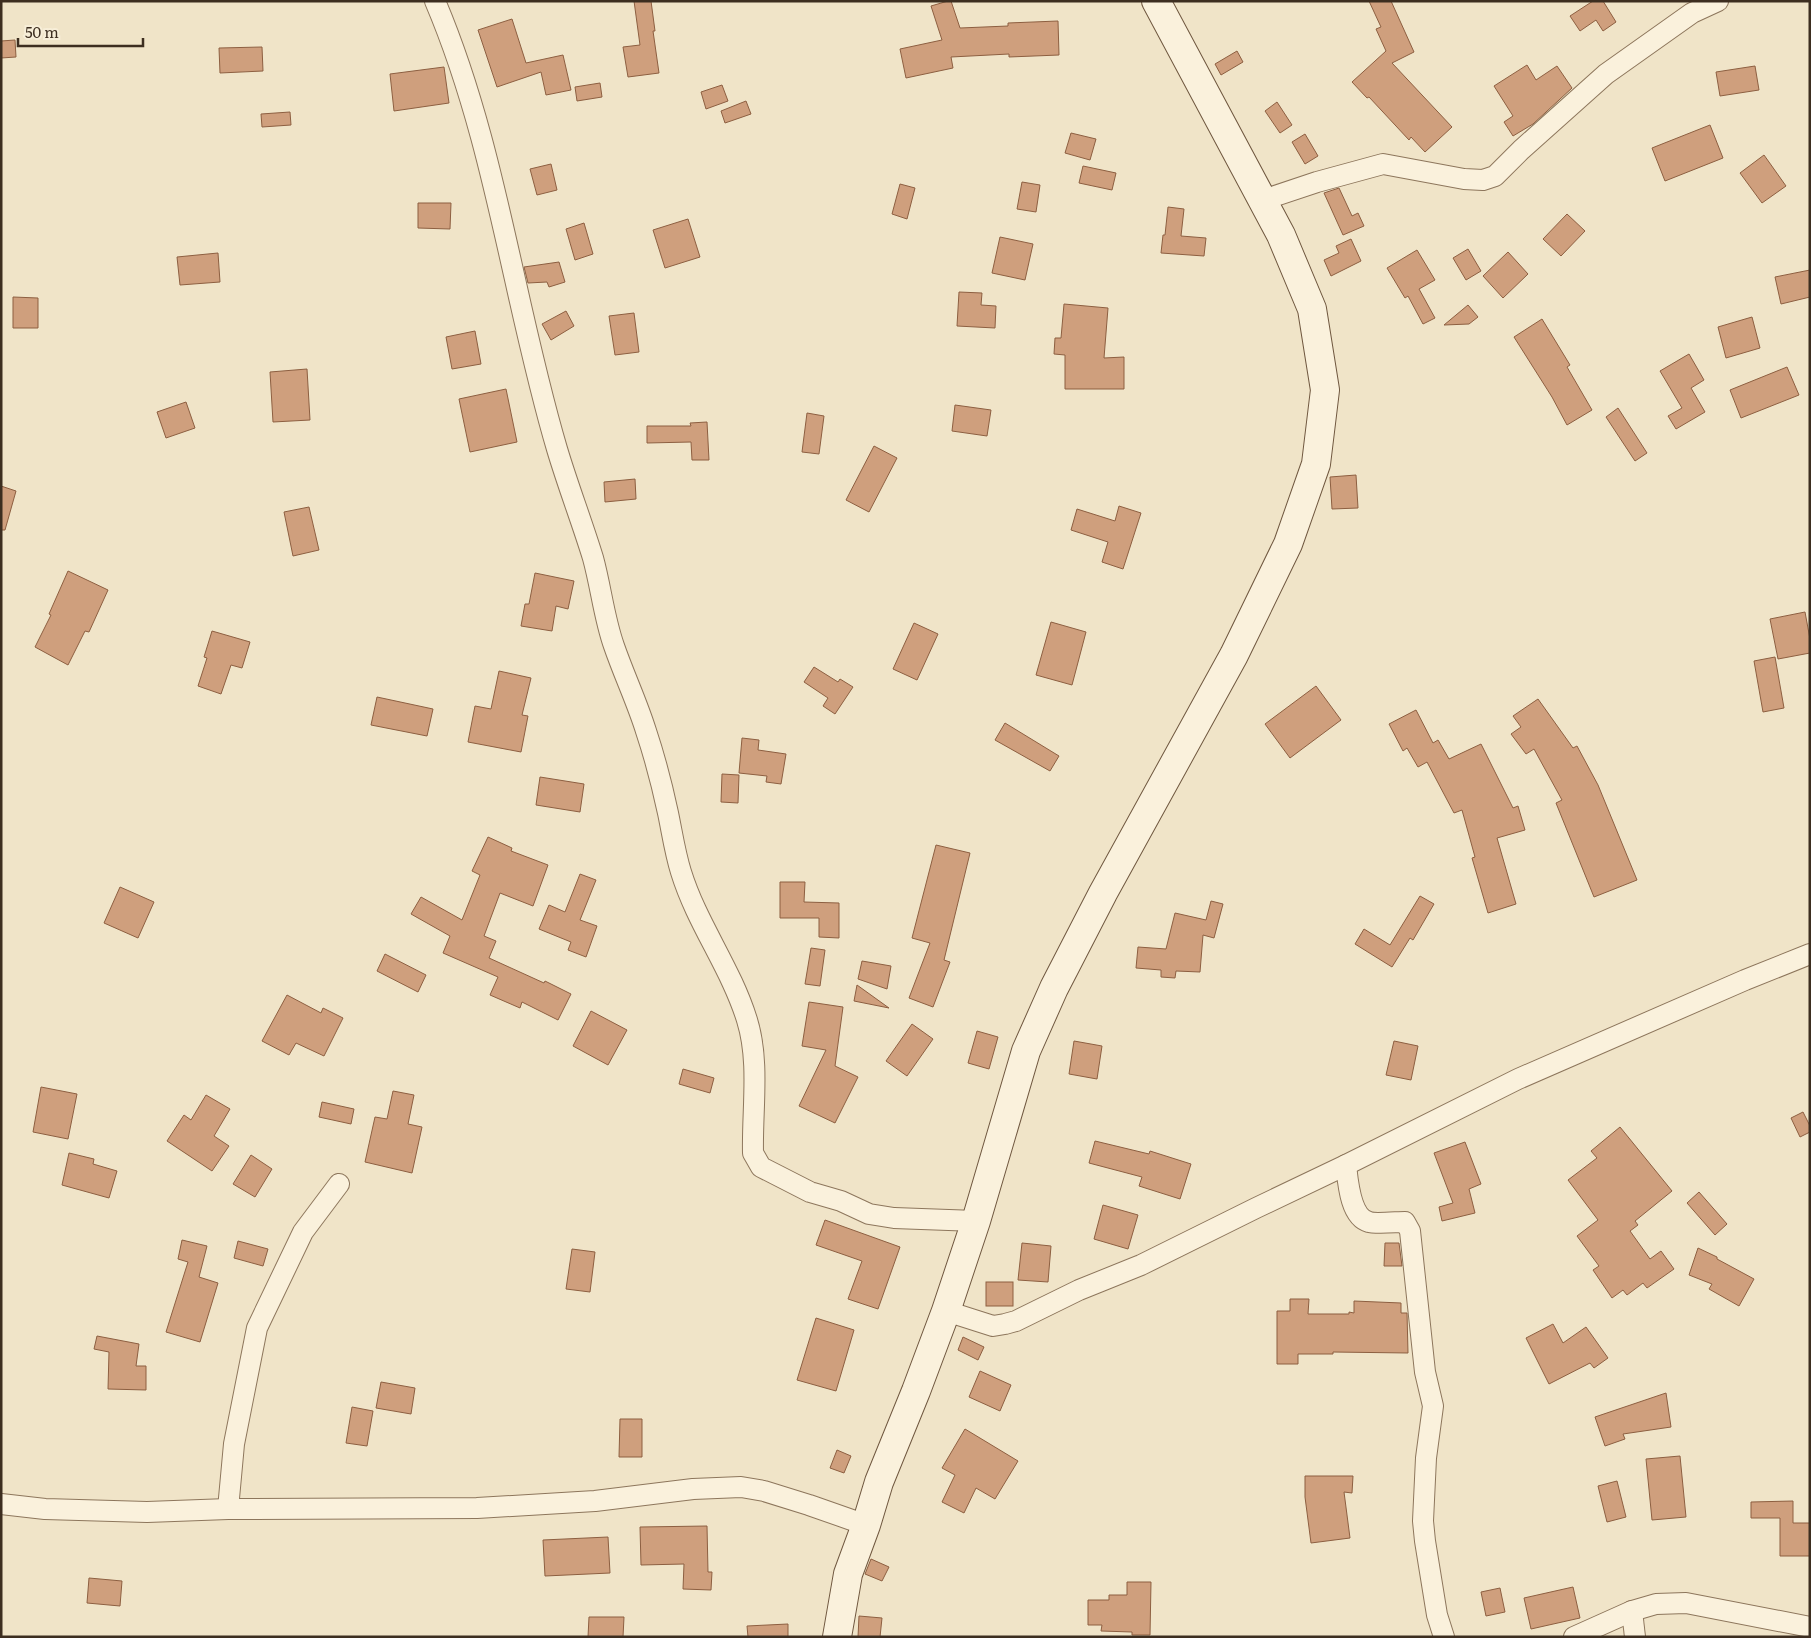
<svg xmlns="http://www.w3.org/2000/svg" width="1811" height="1638" viewBox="0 0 1811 1638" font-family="Literata,serif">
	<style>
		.building { fill: #cf9f7d; stroke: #8d5f41 }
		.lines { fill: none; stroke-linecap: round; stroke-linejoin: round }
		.street-casing { stroke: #8d765c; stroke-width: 22 }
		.secondary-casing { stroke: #6f573f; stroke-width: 30 }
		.street { stroke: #faf1dc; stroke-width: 20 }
		.secondary { stroke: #faf1dc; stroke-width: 28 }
	</style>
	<rect width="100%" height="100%" fill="#f0e4c8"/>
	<g class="building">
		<polygon points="634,1 651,1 655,31 653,31 659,73 628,77 623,47 640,45"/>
		<polygon points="948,1 951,1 960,28 1008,26 1008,23 1058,21 1059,55 1009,57 1009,54 951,57 953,68 906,78 900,49 942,40 931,6"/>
		<polygon points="1369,1 1391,1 1414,52 1392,63 1452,127 1425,152 1411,137 1409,140 1369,97 1367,98 1352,82 1386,51 1376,29 1381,27"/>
		<polygon points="1593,1 1603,1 1616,22 1603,31 1596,20 1580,31 1570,16"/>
		<polygon points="512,19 526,63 563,55 571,90 546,95 541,72 497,87 478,30"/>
		<polygon points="15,40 16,57 1,58 1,41"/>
		<polygon points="262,47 263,71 220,73 219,48"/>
		<polygon points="1237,51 1243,62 1221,75 1215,64"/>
		<polygon points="1527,65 1536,80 1557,66 1572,88 1533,124 1513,136 1504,122 1513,116 1494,86"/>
		<polygon points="1755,66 1759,90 1720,96 1716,72"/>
		<polygon points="444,67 449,103 394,111 390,74"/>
		<polygon points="600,83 602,97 577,101 575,87"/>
		<polygon points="722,85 728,101 706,109 701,92"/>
		<polygon points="746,101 751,114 725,123 721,111"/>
		<polygon points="1277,102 1292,125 1280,133 1265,111"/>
		<polygon points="290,112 291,125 262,127 261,114"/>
		<polygon points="1710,125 1723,158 1665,181 1652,148"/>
		<polygon points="1071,133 1096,139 1090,160 1065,153"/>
		<polygon points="1305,134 1318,156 1305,164 1292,142"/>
		<polygon points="1764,155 1786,186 1762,203 1740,173"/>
		<polygon points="551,164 557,190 537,195 530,169"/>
		<polygon points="1083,166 1116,173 1112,190 1079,183"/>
		<polygon points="1022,182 1040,185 1036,212 1017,209"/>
		<polygon points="900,184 915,188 907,219 892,214"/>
		<polygon points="1339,188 1352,216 1358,213 1364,226 1343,235 1324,193"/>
		<polygon points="418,203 451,203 450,229 418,228"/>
		<polygon points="1168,207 1184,209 1181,236 1206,238 1204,256 1161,253 1163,235 1165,235"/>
		<polygon points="1567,214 1585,231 1561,256 1543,239"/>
		<polygon points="688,219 700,257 665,268 653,230"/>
		<polygon points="584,223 593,254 575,260 566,229"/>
		<polygon points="1000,237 1033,244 1025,280 992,273"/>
		<polygon points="1351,239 1361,261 1331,276 1324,260 1339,253 1336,246"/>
		<polygon points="1468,249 1481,271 1466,280 1453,258"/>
		<polygon points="1417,250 1435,280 1419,289 1435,318 1423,324 1408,296 1405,298 1387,268"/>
		<polygon points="1508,252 1528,274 1503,298 1483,276"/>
		<polygon points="218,253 220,282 180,285 177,257"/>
		<polygon points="559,262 565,282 549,287 547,282 528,283 524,267"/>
		<polygon points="1810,270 1810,297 1781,304 1775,277"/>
		<polygon points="959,292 982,293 981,305 996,306 995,328 957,326"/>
		<polygon points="13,297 38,298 38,328 13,328"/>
		<polygon points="1064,304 1108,308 1104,358 1124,357 1124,389 1065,389 1065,355 1054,354 1055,338 1061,338"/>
		<polygon points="1468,305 1478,317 1469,324 1444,325"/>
		<polygon points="566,311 574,326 551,340 542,324"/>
		<polygon points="634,313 639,352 615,355 609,316"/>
		<polygon points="1752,317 1760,348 1726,358 1718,327"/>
		<polygon points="1542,319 1570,365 1567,367 1592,410 1567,425 1552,397 1514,337"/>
		<polygon points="475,331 481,364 452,369 446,337"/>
		<polygon points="1689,354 1704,380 1691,388 1705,412 1676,429 1668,416 1682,408 1660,371"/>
		<polygon points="1787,367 1799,395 1741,418 1730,390"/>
		<polygon points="307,369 310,420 273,422 270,372"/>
		<polygon points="506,389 517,442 470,452 459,399"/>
		<polygon points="186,402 195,428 166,438 157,412"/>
		<polygon points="955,405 991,410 987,436 952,431"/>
		<polygon points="1618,408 1647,453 1635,461 1606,417"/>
		<polygon points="807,413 824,416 819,454 802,452"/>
		<polygon points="707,422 709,460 692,460 691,442 647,443 647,426 691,426 690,423"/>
		<polygon points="874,446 897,458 869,512 846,500"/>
		<polygon points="1356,475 1358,508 1332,509 1330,477"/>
		<polygon points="635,479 636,499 605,502 604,482"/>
		<polygon points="1,486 16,491 5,530 1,530"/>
		<polygon points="1119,506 1141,513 1123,569 1102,562 1108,542 1071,530 1077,509 1115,521"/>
		<polygon points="309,507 319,550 293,556 284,512"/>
		<polygon points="68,571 108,590 89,632 85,631 68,665 35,647 51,615 49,614"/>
		<polygon points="535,573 574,581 568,609 556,606 552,631 521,626 525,604 529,604"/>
		<polygon points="1805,612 1810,639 1810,653 1778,659 1770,619"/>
		<polygon points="1051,622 1086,632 1072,685 1036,675"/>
		<polygon points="914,623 938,634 917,680 893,669"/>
		<polygon points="212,631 250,642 242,668 231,665 221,694 198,686 207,658 204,657"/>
		<polygon points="1775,657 1784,708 1763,712 1754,661"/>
		<polygon points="814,667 838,682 840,679 853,687 835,714 823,706 828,698 804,682"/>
		<polygon points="499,671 531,678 522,715 528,716 521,752 468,742 475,706 491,709"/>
		<polygon points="1316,686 1341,720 1290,758 1265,724"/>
		<polygon points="377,697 433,709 427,736 371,725"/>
		<polygon points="1538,699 1573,748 1577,746 1598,785 1637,880 1594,897 1556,803 1562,800 1534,749 1526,754 1511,734 1521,727 1513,716"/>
		<polygon points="1416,710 1433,743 1438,740 1449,759 1481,744 1513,808 1518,806 1525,830 1497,838 1516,904 1488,913 1472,858 1475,857 1462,810 1454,813 1427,762 1418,767 1407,748 1403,751 1389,724"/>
		<polygon points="1005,723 1059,756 1050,771 995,740"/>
		<polygon points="742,738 759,740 758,750 786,754 781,784 766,782 767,776 739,773"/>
		<polygon points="722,774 739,775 738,803 721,802"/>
		<polygon points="540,777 584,784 580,812 536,805"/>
		<polygon points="488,837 512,848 511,851 548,865 533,906 500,893 484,936 496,941 489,958 544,983 545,981 571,994 558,1020 522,1002 520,1008 490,995 498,977 443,953 450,936 411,914 421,897 462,920 480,875 472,871"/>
		<polygon points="936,845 970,853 944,960 950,962 933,1007 909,998 930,943 912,938"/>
		<polygon points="580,874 596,880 580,920 597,926 586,957 568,950 571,942 539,929 549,905 565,912"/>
		<polygon points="780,882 805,882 804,902 839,903 839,938 819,937 819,918 780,918"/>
		<polygon points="120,887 154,902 138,938 104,923"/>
		<polygon points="1420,896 1434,904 1413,940 1410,938 1392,967 1355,944 1364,929 1390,945"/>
		<polygon points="1211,901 1223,904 1214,938 1203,935 1200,972 1176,971 1175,978 1161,977 1161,970 1136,968 1138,947 1166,949 1175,913 1206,920"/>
		<polygon points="811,948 825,950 820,986 805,984"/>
		<polygon points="385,954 426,975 418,992 377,971"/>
		<polygon points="862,961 891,966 887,989 858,979"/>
		<polygon points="857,985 889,1008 854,1001"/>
		<polygon points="287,995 321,1013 323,1008 343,1018 324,1056 296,1043 289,1055 262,1041"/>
		<polygon points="809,1002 843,1007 835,1066 858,1077 835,1123 799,1106 826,1050 802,1046"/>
		<polygon points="591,1011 627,1030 608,1065 573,1046"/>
		<polygon points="912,1024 933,1039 907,1076 886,1061"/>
		<polygon points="977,1031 998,1037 989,1069 968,1063"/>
		<polygon points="1074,1041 1102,1046 1097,1079 1069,1074"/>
		<polygon points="1394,1041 1418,1046 1411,1080 1386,1075"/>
		<polygon points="683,1069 714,1078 710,1093 679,1084"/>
		<polygon points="41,1087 77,1094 68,1139 33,1132"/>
		<polygon points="393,1091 414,1095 408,1124 422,1127 412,1173 365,1162 375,1117 387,1119"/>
		<polygon points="206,1095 230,1109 214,1136 229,1146 212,1171 167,1141 184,1115 191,1120"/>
		<polygon points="322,1102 354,1109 351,1124 319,1117"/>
		<polygon points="1803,1112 1810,1126 1810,1132 1800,1137 1791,1118"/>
		<polygon points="1620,1127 1672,1191 1635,1221 1638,1225 1630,1231 1650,1259 1661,1251 1674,1269 1647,1288 1643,1283 1627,1295 1623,1290 1612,1298 1593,1270 1599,1266 1577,1236 1598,1220 1568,1180 1597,1158 1591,1151"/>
		<polygon points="1095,1141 1149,1154 1150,1151 1191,1164 1180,1199 1139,1186 1142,1177 1089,1163"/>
		<polygon points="1465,1142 1481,1184 1469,1189 1475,1213 1442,1221 1439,1207 1453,1203 1434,1153"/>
		<polygon points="69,1153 94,1159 93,1164 117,1171 109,1198 62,1185"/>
		<polygon points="251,1155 272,1169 255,1197 233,1184"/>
		<polygon points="1699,1192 1727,1224 1715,1235 1687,1203"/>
		<polygon points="1103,1205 1138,1215 1128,1249 1094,1239"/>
		<polygon points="825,1220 900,1247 878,1309 848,1299 862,1261 816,1245"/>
		<polygon points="182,1240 207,1246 199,1277 218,1283 200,1342 166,1332 188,1262 178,1259"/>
		<polygon points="238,1241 268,1249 263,1266 234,1258"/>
		<polygon points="1022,1243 1051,1246 1048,1282 1018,1280"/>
		<polygon points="1385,1243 1399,1243 1402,1266 1384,1266"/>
		<polygon points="1698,1248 1717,1257 1717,1259 1754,1279 1739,1306 1709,1289 1712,1284 1689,1275"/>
		<polygon points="572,1249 595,1252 590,1292 566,1289"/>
		<rect x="986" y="1282" width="27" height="24"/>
		<polygon points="1290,1299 1309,1299 1308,1314 1349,1314 1349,1312 1354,1313 1354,1301 1401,1303 1401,1313 1407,1313 1408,1353 1333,1352 1333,1354 1298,1354 1298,1364 1277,1364 1277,1311 1290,1311"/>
		<polygon points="816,1318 854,1330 836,1391 797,1380"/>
		<polygon points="1553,1324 1563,1343 1586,1327 1608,1358 1594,1368 1590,1363 1549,1384 1526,1338"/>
		<polygon points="97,1336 139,1344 136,1366 146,1366 146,1390 108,1389 109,1352 94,1349"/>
		<polygon points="963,1337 984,1347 978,1360 958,1350"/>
		<polygon points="980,1371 1011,1385 1000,1411 969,1397"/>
		<polygon points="381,1382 415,1388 411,1414 376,1408"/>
		<polygon points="1666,1393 1671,1427 1623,1434 1625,1439 1605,1446 1595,1417"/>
		<polygon points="352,1407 373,1411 367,1446 346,1443"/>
		<polygon points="620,1419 642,1419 642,1457 619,1457"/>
		<polygon points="965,1429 1018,1461 995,1499 976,1488 964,1513 942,1502 955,1475 942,1468"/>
		<polygon points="837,1450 851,1456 844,1473 830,1468"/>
		<polygon points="1680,1456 1686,1517 1652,1520 1646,1459"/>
		<polygon points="1305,1476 1353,1476 1352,1493 1344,1492 1350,1538 1311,1543 1305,1497"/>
		<polygon points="1617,1481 1626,1517 1607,1522 1598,1486"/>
		<polygon points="1793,1501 1793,1523 1810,1523 1810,1556 1780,1556 1780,1518 1751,1518 1751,1502"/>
		<polygon points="707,1526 708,1572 712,1572 711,1590 683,1589 684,1564 641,1565 640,1527"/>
		<polygon points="608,1537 610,1573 545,1576 543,1540"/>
		<polygon points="871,1559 889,1567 882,1581 865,1574"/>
		<polygon points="89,1578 122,1581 120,1606 87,1603"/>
		<polygon points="1127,1582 1151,1582 1150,1635 1132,1635 1132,1632 1101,1631 1102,1625 1088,1625 1088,1600 1109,1600 1109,1595 1127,1595"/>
		<polygon points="1573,1587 1580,1618 1531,1629 1524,1598"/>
		<polygon points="1500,1588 1505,1612 1486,1616 1481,1592"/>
		<polygon points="859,1616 882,1618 880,1637 858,1637"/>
		<polygon points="589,1617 624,1617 623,1637 588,1637"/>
		<polygon points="788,1624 788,1637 748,1637 747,1626"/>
	</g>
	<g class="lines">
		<defs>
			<g id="street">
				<path d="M435,1c61,143 78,300 122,448 11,37 25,73 36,109 8,29 11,60 21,88 10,29 23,56 32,85 9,27 16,54 22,82 4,19 7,40 13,59 16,52 50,96 66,148 13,42 5,89 6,133l8,14 49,25 31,9 28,13 25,4 82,3"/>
				<polyline points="1263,200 1317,182 1383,164 1464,179 1483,180 1495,176 1521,150 1606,74 1692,13 1718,1"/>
				<path d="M1346,1165c2,17 4,52 23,57 6,2 28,0 36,0l5,9 15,141 8,34 -7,52 -3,63 2,20 12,74 7,22"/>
				<polyline points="946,1311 993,1326 1005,1324 1016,1321 1079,1290 1141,1265 1256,1208 1346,1165 1518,1079 1745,980 1810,954"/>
				<polyline points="1,1504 45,1509 147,1512 228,1509 477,1508 595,1501 693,1489 741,1487 764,1491 809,1505 866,1525"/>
				<polyline points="228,1509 234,1444 257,1328 303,1232 339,1184"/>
				<polyline points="1632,1611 1635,1637"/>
				<polyline points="1574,1637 1632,1611 1656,1604 1686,1603 1810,1627"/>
			</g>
			<polyline id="secondary" points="837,1637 848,1574 866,1525 879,1482 916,1391 946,1311 976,1221 1026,1051 1054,988 1103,893 1234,655 1288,544 1316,464 1325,390 1312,309 1281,235 1156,1"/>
		</defs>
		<use href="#street" class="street-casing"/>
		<use href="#secondary" class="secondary-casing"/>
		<use href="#street" class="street"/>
		<use href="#secondary" class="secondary"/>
	</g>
	<rect width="1811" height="1638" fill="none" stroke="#3d2e20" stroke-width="5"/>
	<path d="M18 38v8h125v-8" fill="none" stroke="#3d2e20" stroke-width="2.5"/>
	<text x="25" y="38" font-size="15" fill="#3d2e20" stroke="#f7eed8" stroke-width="4" paint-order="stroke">50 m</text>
</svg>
